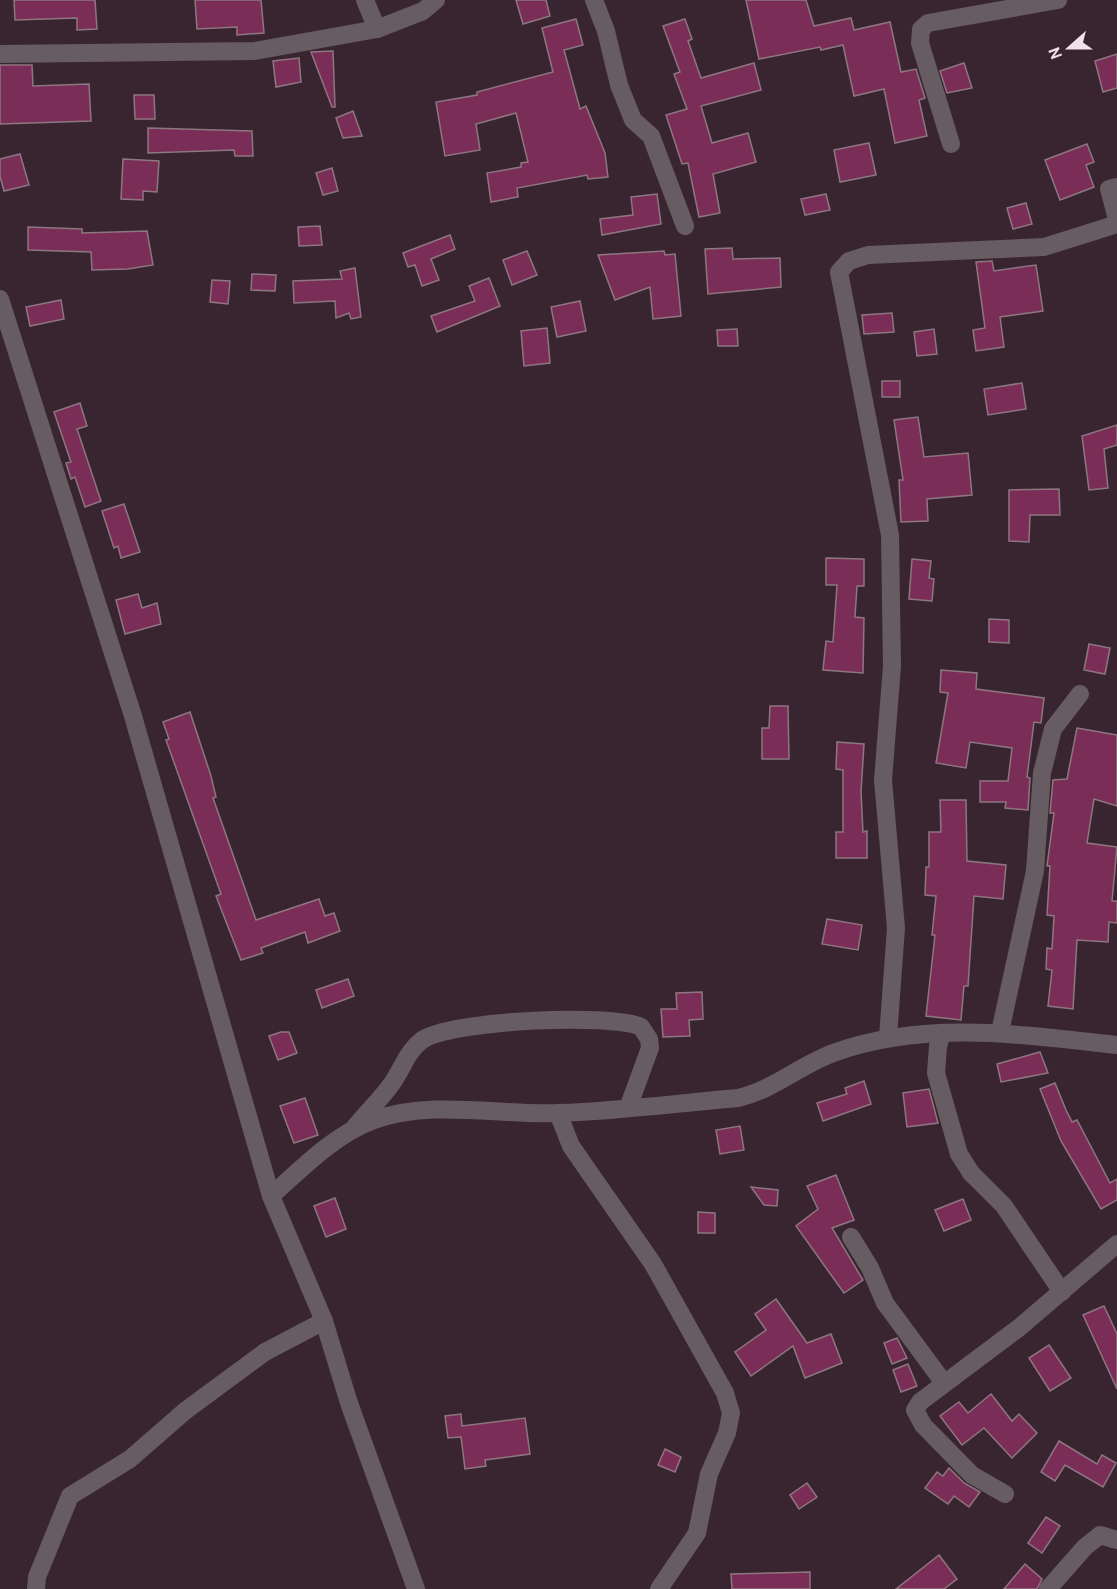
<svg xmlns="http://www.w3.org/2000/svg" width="1117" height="1589" viewBox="0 0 1117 1589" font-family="Cabin,sans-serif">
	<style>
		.building { fill: #7a2e57; stroke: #8e7680; stroke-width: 1.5 }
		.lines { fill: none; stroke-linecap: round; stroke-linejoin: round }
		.minor { stroke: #675c61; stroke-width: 18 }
	</style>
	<rect width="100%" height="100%" fill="#39252f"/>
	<g class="building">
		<polygon points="14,0 95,0 97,29 77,30 77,18 15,20"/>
		<polygon points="195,0 261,0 264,33 237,35 237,27 197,29"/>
		<polygon points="516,0 546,0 550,16 523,24"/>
		<polygon points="746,0 806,0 814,26 851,18 854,30 890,22 901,72 916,69 925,98 919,100 927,136 895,143 884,89 854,96 843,45 821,50 820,47 759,59"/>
		<polygon points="576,19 583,45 564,50 580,109 586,106 605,153 608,177 588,179 587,175 517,188 518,197 491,202 487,173 521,167 521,163 528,162 516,113 476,124 480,150 445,156 436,102 477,95 477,92 553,72 542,28"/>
		<polygon points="685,19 692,39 688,41 701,78 754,63 761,90 701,106 712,143 748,133 756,162 713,174 720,213 699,217 688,163 682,164 666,115 687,109 674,74 680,72 663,26"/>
		<polygon points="333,51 335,107 332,107 311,52"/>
		<polygon points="1117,54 1117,88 1103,92 1095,61"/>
		<polygon points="299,58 301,82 276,87 273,61"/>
		<polygon points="964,63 972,88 947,93 940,71"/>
		<polygon points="0,65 32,65 33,86 89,84 91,121 0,124"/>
		<polygon points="134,95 154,95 155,119 135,119"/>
		<polygon points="353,111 362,136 343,138 336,118"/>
		<polygon points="148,128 252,131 253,156 235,156 234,150 148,153"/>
		<polygon points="869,143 876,175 840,182 834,150"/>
		<polygon points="1087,144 1094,162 1086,165 1094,187 1060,200 1045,160"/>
		<polygon points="20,154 29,185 4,191 0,176 0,159"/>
		<polygon points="123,159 159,161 157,192 143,191 143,200 121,199"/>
		<polygon points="332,168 338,191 323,195 316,173"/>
		<polygon points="657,194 661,224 602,235 600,219 633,215 631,197"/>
		<polygon points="826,194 830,210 805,215 801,199"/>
		<polygon points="1026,203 1032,224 1013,229 1007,208"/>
		<polygon points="320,226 322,245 299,246 298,227"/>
		<polygon points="28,227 82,229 82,233 147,231 153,265 128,269 92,270 91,252 28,250"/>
		<polygon points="450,235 455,249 431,259 439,280 422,286 415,265 408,267 403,253"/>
		<polygon points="732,248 733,259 780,258 781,287 708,294 705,249"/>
		<polygon points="527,251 537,275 512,285 503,260"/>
		<polygon points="664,251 665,255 675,254 681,316 653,319 650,287 615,300 598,255"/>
		<polygon points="992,261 994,271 1036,265 1043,311 1000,317 1004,347 976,351 973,330 985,328 976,262"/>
		<polygon points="355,268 361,317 351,319 349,313 336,318 335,301 294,303 293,281 342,279 340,271"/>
		<polygon points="252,274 276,275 275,291 251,290"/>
		<polygon points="489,278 500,306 437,332 431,316 475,301 469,286"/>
		<polygon points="212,280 230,281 228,304 210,302"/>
		<polygon points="61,300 64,319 30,326 26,307"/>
		<polygon points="580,301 586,331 557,337 551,307"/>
		<polygon points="892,313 894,332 864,334 862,315"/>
		<polygon points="547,328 550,363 524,366 521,331"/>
		<polygon points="737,329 738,346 718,346 717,330"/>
		<polygon points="934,329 937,354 917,356 914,332"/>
		<rect x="882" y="381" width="18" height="16"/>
		<polygon points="1022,383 1026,409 988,415 984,389"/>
		<polygon points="80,403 87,426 77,429 101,501 85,507 75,477 71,479 66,463 71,462 54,412"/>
		<polygon points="918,417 924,457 968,453 972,495 927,499 928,521 901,522 899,480 903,480 894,420"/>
		<polygon points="1117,425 1117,445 1104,449 1108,488 1089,490 1082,436"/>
		<polygon points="1059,489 1060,515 1030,515 1029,542 1009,541 1009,490"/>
		<polygon points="124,504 140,552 121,558 118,546 114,548 102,511"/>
		<polygon points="826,558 864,559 864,586 857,586 855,617 864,618 863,673 823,670 826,641 833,642 837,585 826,585"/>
		<polygon points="912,559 931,561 929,578 934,579 932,601 909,599"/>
		<polygon points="138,594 142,608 157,603 161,624 125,634 116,600"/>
		<polygon points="989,619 1009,620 1009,643 989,642"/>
		<polygon points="1089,644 1110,648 1105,674 1084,670"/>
		<polygon points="941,670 977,673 976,689 1044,698 1041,723 1034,722 1027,777 1030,778 1028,810 1005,808 1006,802 980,802 980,781 1008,781 1012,748 970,742 966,768 936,763 948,693 940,692"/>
		<polygon points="770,706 788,706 789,759 762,759 762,728 769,728"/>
		<polygon points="190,712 211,776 216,797 213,798 256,920 319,899 325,916 334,913 340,931 308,943 305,932 261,948 263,953 241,960 216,896 221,894 166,740 169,739 163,722"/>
		<polygon points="1077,728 1117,735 1117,806 1094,799 1087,843 1117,847 1112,901 1117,901 1117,923 1109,922 1108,942 1077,940 1073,1009 1048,1006 1052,970 1046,969 1047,948 1052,949 1054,916 1047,915 1050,866 1047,866 1054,813 1050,813 1053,780 1067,779"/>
		<polygon points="837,742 864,744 861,792 863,832 867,831 867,858 836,858 836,832 843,832 843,770 836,769"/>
		<polygon points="940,800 966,800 967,861 1006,865 1003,899 974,896 968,986 964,986 961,1020 926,1016 935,935 932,935 936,896 925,895 926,867 929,867 929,832 941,832"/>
		<polygon points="827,919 862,925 858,950 822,944"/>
		<polygon points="348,979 354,996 322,1008 316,990"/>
		<polygon points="702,992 703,1019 689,1020 690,1036 663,1037 661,1009 677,1009 676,993"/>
		<polygon points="281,1032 289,1032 297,1053 278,1060 269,1036"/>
		<polygon points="1040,1052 1048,1073 1001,1082 997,1064"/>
		<polygon points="864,1081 871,1104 823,1121 817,1103 847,1094 845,1088"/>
		<polygon points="1055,1083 1066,1110 1072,1122 1077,1120 1110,1183 1117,1179 1117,1200 1101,1209 1061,1141 1040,1089"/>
		<polygon points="929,1089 938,1123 907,1127 903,1093"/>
		<polygon points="305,1098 318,1135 294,1143 280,1106"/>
		<polygon points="740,1126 744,1150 720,1154 716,1130"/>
		<polygon points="836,1175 854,1220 832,1228 863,1280 844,1293 796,1226 818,1209 807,1186"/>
		<polygon points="751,1187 778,1190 777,1206 764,1205"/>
		<polygon points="335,1198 346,1229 326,1237 314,1206"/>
		<polygon points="963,1199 971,1220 944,1231 935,1210"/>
		<polygon points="698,1212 715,1213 715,1233 698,1233"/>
		<polygon points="776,1299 807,1343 831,1334 842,1363 805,1378 793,1346 751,1376 735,1352 766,1330 755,1314"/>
		<polygon points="1104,1306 1117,1334 1117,1389 1083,1315"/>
		<polygon points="897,1338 907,1358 892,1364 884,1343"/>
		<polygon points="1049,1345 1071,1378 1050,1391 1029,1358"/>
		<polygon points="908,1364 917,1386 901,1392 893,1370"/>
		<polygon points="991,1394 1012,1421 1019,1414 1037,1433 1012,1458 984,1428 962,1445 940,1416 959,1402 968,1413"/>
		<polygon points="461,1414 462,1426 525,1418 530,1454 485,1460 486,1466 465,1469 461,1437 448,1438 445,1416"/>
		<polygon points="1059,1441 1097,1464 1102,1455 1116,1463 1103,1487 1065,1465 1055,1481 1041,1472"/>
		<polygon points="665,1449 681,1457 675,1472 658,1465"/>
		<polygon points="949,1468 964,1483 980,1492 969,1507 954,1496 948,1504 925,1488 937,1472 943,1476"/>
		<polygon points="807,1483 817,1497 799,1509 790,1495"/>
		<polygon points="1046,1517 1060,1526 1042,1553 1028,1543"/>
		<polygon points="939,1555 957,1579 944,1589 896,1589"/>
		<polygon points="1025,1564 1042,1579 1037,1589 1004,1589"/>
		<polygon points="810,1572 810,1589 732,1589 731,1574"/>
	</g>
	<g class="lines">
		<g class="minor">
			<polyline points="365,0 377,29"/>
			<polyline points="594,0 606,31 619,85 633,120 651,136 685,226"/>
			<polyline points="0,54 255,51 377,29 423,11 436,0"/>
			<polyline points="951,144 920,43 921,29 928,23 1058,0"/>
			<polyline points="1117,187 1109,189 1117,219"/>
			<polyline points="0,299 133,716 271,1196 324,1321 349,1403 416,1589"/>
			<polyline points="1000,1032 1035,871 1042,773 1053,729 1080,694"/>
			<polyline points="942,1033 938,1046 936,1073 959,1154 971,1173 1004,1206 1062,1292"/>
			<polyline points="888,1037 896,928 883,780 892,666 890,535 839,272 849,261 868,255 1044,247 1117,224"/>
			<polyline points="558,1113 571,1146 653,1264 725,1393 731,1413 727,1433 709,1474 697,1533 659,1589"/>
			<path d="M355,1127c12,-15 27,-29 38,-45 10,-15 14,-30 28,-41 27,-21 190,-28 220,-14l8,12 1,9 -22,60"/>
			<path d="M271,1196c30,-27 64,-62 103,-76 61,-21 124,-4 186,-7 59,-2 119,-10 178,-15 36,-8 63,-34 98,-46 92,-32 187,-17 281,-7"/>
			<polyline points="851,1237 870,1268 885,1303 944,1383"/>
			<polyline points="1005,1494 972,1475 923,1425 915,1410 920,1402 1020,1327 1117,1244"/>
			<polyline points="36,1589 37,1577 70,1496 130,1459 185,1411 265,1352 324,1321"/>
			<polyline points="1048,1589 1085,1547 1100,1535 1117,1540"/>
		</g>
	</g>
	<g transform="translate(1069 48) rotate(249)" stroke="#39252f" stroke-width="4.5" paint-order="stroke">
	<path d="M0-4.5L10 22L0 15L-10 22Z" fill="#f0e2e8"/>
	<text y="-9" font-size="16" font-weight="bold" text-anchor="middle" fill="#f0e2e8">N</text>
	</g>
</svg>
